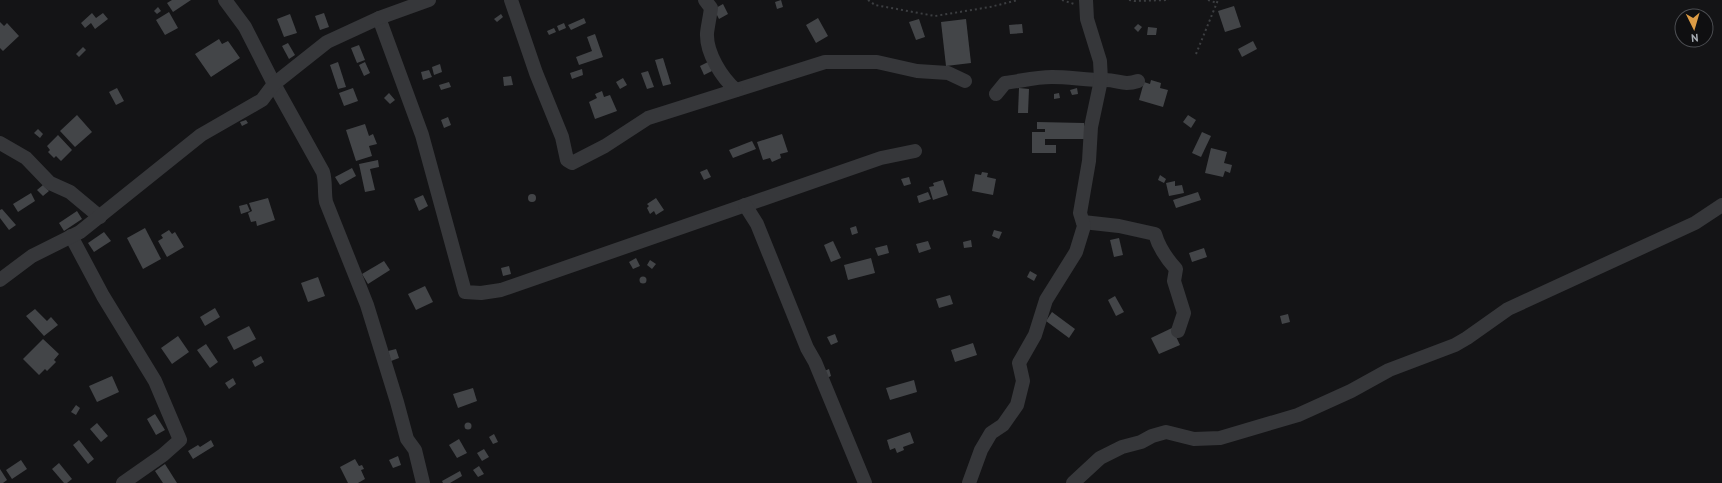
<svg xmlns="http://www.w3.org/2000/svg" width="1722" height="483" viewBox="0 0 1722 483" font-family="'PT Sans',sans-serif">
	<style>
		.building { fill: #434548 }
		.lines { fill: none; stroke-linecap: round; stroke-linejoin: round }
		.path { stroke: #3c3e41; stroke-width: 2; stroke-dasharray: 2 3; stroke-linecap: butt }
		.minor { stroke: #36373a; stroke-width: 14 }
	</style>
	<rect width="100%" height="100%" fill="#141416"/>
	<g class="building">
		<polygon points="172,0 191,0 173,12 167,3"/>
		<polygon points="781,0 783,7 777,9 775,2"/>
		<polygon points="723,4 728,14 719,19 714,9"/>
		<polygon points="1234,6 1241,27 1225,32 1218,11"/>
		<polygon points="158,7 161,11 157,14 154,11"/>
		<polygon points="169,12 178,28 165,35 156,20"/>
		<polygon points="92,13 96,18 103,13 108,19 95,29 91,23 85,28 81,23"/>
		<polygon points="324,13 329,27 320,30 315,16"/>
		<polygon points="290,14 297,33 284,37 277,19"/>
		<polygon points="501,14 503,17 497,22 494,19"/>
		<polygon points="584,18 586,23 571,30 568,25"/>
		<polygon points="818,18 828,36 816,43 806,25"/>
		<polygon points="919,19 925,37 916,40 909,22"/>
		<polygon points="966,19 971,63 946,66 941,22"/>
		<polygon points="0,22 4,26 7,23 19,36 3,51 0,48"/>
		<polygon points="564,23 566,28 559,31 557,26"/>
		<polygon points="1022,24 1023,33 1010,34 1009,25"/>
		<polygon points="1138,24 1142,27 1138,32 1134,28"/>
		<polygon points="1148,27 1157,28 1156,35 1147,35"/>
		<polygon points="554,28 556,32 549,35 547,31"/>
		<polygon points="595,34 603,57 579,65 576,57 592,51 587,37"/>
		<polygon points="219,39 222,44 228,41 240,58 211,77 195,54"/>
		<polygon points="1253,41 1257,49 1242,57 1238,49"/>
		<polygon points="288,43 295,55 289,59 282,46"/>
		<polygon points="359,45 365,60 357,63 351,48"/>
		<polygon points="83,47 86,50 79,57 76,54"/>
		<polygon points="663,58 671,84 663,86 655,60"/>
		<polygon points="338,62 346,87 338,89 330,65"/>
		<polygon points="365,62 370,73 364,76 359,65"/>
		<polygon points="708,62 712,71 704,75 700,66"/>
		<polygon points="440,64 442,72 434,75 432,67"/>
		<polygon points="582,69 583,75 572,79 570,73"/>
		<polygon points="429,70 432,77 423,80 421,72"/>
		<polygon points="648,71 654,87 647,89 641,73"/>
		<polygon points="511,76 513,85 504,86 503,77"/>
		<polygon points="623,78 627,85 620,89 616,82"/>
		<polygon points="1151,80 1161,83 1160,88 1168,90 1163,107 1139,100 1144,82 1150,84"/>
		<polygon points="449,82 451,87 441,90 439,85"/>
		<polygon points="117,88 124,101 116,105 109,92"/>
		<polygon points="353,88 358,101 344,106 339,93"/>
		<polygon points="1019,88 1029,89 1028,113 1018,113"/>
		<polygon points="1077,88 1078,94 1072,95 1070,90"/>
		<polygon points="602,91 604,97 610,95 617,111 595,119 589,102 597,98 595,94"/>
		<polygon points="389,93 395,100 390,104 384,98"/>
		<polygon points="1059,93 1060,98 1054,99 1054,94"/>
		<polygon points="77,115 92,132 75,147 60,131"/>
		<polygon points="1188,115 1196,120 1191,128 1183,122"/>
		<polygon points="448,117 451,125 444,128 441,120"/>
		<polygon points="246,120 248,123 242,126 240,122"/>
		<polygon points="1037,122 1084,123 1084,139 1045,139 1045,145 1056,145 1056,153 1032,153 1032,132 1045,132 1045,129 1037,129"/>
		<polygon points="365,124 369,136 373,134 377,144 369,146 372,156 356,161 346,130"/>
		<polygon points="38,129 43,134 40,138 34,133"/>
		<polygon points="1202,132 1211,136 1201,157 1192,153"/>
		<polygon points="782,134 788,152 780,154 781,158 772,162 770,158 763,160 757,142"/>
		<polygon points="58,135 72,150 61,161 56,156 54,158 48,152 50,150 47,146"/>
		<polygon points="752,141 756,149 733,158 729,150"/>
		<polygon points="1211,148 1227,152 1224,163 1232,165 1230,173 1225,171 1223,177 1205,173"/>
		<polygon points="378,160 379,167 370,169 375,190 365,192 359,164"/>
		<polygon points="352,168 356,176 340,185 335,177"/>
		<polygon points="707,169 711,177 704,180 700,172"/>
		<polygon points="982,172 988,173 987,177 996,179 993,195 972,191 975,174 981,175"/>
		<polygon points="1160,175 1166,179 1164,183 1158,180"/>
		<polygon points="909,177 911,184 904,186 901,179"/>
		<polygon points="943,180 948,195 933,200 929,187 934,186 933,183"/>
		<polygon points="1175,181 1175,186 1182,185 1184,193 1169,196 1166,183"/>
		<polygon points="43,185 49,191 43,196 37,190"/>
		<polygon points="928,192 931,199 919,203 917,196"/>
		<polygon points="1198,192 1201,200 1176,208 1173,200"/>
		<polygon points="31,193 35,201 18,212 13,204"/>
		<circle cx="532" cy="198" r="4"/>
		<polygon points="423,195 428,206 419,211 414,199"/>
		<polygon points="268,198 275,220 257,226 256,221 251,222 248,213 252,211 249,203"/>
		<polygon points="656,198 664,210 656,215 654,211 650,214 647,208 649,206 647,204"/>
		<polygon points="247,204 250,211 241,214 239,206"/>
		<polygon points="2,209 16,225 9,230 0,218 0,210"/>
		<polygon points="77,211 82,219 64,231 59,223"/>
		<polygon points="856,226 858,233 852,235 850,228"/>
		<polygon points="145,228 161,259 143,269 127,238"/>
		<polygon points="169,230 172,234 175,232 184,247 167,257 158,241 163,238 161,235"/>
		<polygon points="994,230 1002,232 999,239 992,236"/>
		<polygon points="104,232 111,241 94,252 88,243"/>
		<polygon points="1119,238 1123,255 1114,257 1110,240"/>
		<polygon points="971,240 972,247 964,248 963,242"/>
		<polygon points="833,241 841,258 831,262 824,245"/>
		<polygon points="928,241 931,249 919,253 916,244"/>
		<polygon points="887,245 889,253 878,256 875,248"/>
		<polygon points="1204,248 1207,257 1192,262 1189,253"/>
		<polygon points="636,258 640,266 633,269 629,262"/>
		<polygon points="871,258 875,273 848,280 844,265"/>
		<polygon points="650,260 656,264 652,269 647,265"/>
		<polygon points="384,261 390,270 368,284 362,274"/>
		<polygon points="509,266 511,274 503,276 501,268"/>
		<polygon points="1030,271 1037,275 1034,281 1027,277"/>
		<circle cx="643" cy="280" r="3.5"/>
		<polygon points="318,277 325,296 308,302 301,283"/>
		<polygon points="425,286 433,302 416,310 408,294"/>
		<polygon points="950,295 953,304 939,308 936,299"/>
		<polygon points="1115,296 1124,312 1116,316 1108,300"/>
		<polygon points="215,308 220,317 205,326 200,317"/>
		<polygon points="35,309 47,321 51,317 58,325 44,336 26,316"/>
		<polygon points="1052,312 1075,329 1069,338 1046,321"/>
		<polygon points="1288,314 1290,322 1282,324 1280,316"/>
		<polygon points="249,326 256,339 234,350 227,337"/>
		<polygon points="1172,328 1180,345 1159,354 1151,338"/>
		<polygon points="835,334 838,342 831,345 827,337"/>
		<polygon points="178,336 189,352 172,364 161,348"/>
		<polygon points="43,339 59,354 54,360 56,362 47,371 45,369 39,375 23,359"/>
		<polygon points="973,343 977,355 955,362 951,350"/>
		<polygon points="206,344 218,362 210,368 197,350"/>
		<polygon points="396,349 399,358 391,361 388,351"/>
		<polygon points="261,356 264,362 255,367 252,361"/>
		<polygon points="829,369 831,376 825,379 822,372"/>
		<polygon points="112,376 119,392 97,402 89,386"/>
		<polygon points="233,378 236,384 229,389 225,383"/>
		<polygon points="914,380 917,392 890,400 886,388"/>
		<polygon points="473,388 477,401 458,408 453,394"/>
		<polygon points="76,405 80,408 76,415 71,412"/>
		<polygon points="155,414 165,430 156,435 147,419"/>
		<circle cx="468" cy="426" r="3.5"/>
		<polygon points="97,423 108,436 101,442 90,429"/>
		<polygon points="910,432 914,443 903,447 904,450 897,453 895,448 890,450 887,440"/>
		<polygon points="494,434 498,442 493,444 489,437"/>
		<polygon points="459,439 467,453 457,458 449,445"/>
		<polygon points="79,440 94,459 88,464 73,445"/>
		<polygon points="211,440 214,446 193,459 188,451 198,445 200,447"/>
		<polygon points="484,449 489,457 482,461 477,453"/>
		<polygon points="398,456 401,465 393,468 389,460"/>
		<polygon points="355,459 359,466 362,465 364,469 361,470 365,479 358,483 348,483 340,467"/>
		<polygon points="21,460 27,469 12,479 6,470"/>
		<polygon points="59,463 72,479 67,483 64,483 52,469"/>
		<polygon points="165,464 177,483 163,483 155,471"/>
		<polygon points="479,466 484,474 478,477 473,470"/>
		<polygon points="0,469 7,480 3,483 0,483"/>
		<polygon points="460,471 462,476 450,483 443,483 442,481"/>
	</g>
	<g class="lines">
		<g class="path">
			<polyline points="868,0 875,5 935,16 990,7 1018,0"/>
			<polyline points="1062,0 1074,4"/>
			<polyline points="1129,0 1134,1 1169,0"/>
			<polyline points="1208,0 1217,3"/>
			<polyline points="1196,54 1218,0"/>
		</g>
		<g class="minor">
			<path d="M225,0l20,27 29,57 49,88c3,10 1,20 3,30l41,103 30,97 10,37 8,11 8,33"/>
			<polyline points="511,0 536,73 562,137 567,160 572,163 605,146 648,118 825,62 877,62 917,71 948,73 965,81"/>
			<path d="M705,0l6,8c-1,8 -3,17 -4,25 -1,20 15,45 29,57"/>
			<polyline points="379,18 422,135 465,292 481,293 501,290 881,158 915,151"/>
			<path d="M996,94l9,-11c16,-2 30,-6 47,-6 17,0 35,3 53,3 14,0 18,6 33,1"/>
			<polyline points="0,143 26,158 50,183 70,192 100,217"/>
			<polyline points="745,205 757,224 807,348 815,362 865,483"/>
			<path d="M1083,222l36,4 36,8c4,14 11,24 21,35l-2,12 10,32 -6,18"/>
			<polyline points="71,236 103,296 155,381 180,440 163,455 123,483"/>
			<polyline points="0,280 32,256 80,232 201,135 262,100 274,84 327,42 379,18 429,0"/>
			<polyline points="969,483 981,450 991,433 1003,425 1017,405 1023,381 1019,363 1035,335 1046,300 1076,252 1084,226 1080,213 1089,161 1091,127 1101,80 1100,61 1087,19 1086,0"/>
			<polyline points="1073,483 1100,458 1122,447 1141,442 1152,436 1166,432 1194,439 1220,438 1298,415 1351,391 1389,370 1455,345 1467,338 1508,309 1695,223 1722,205"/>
		</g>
	</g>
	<g transform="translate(1694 28) rotate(175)"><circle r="19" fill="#0f0f11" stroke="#4c4e52"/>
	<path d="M0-3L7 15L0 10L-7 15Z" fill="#dd9c45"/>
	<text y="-6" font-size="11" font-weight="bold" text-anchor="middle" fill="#a8adb4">N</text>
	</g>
</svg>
